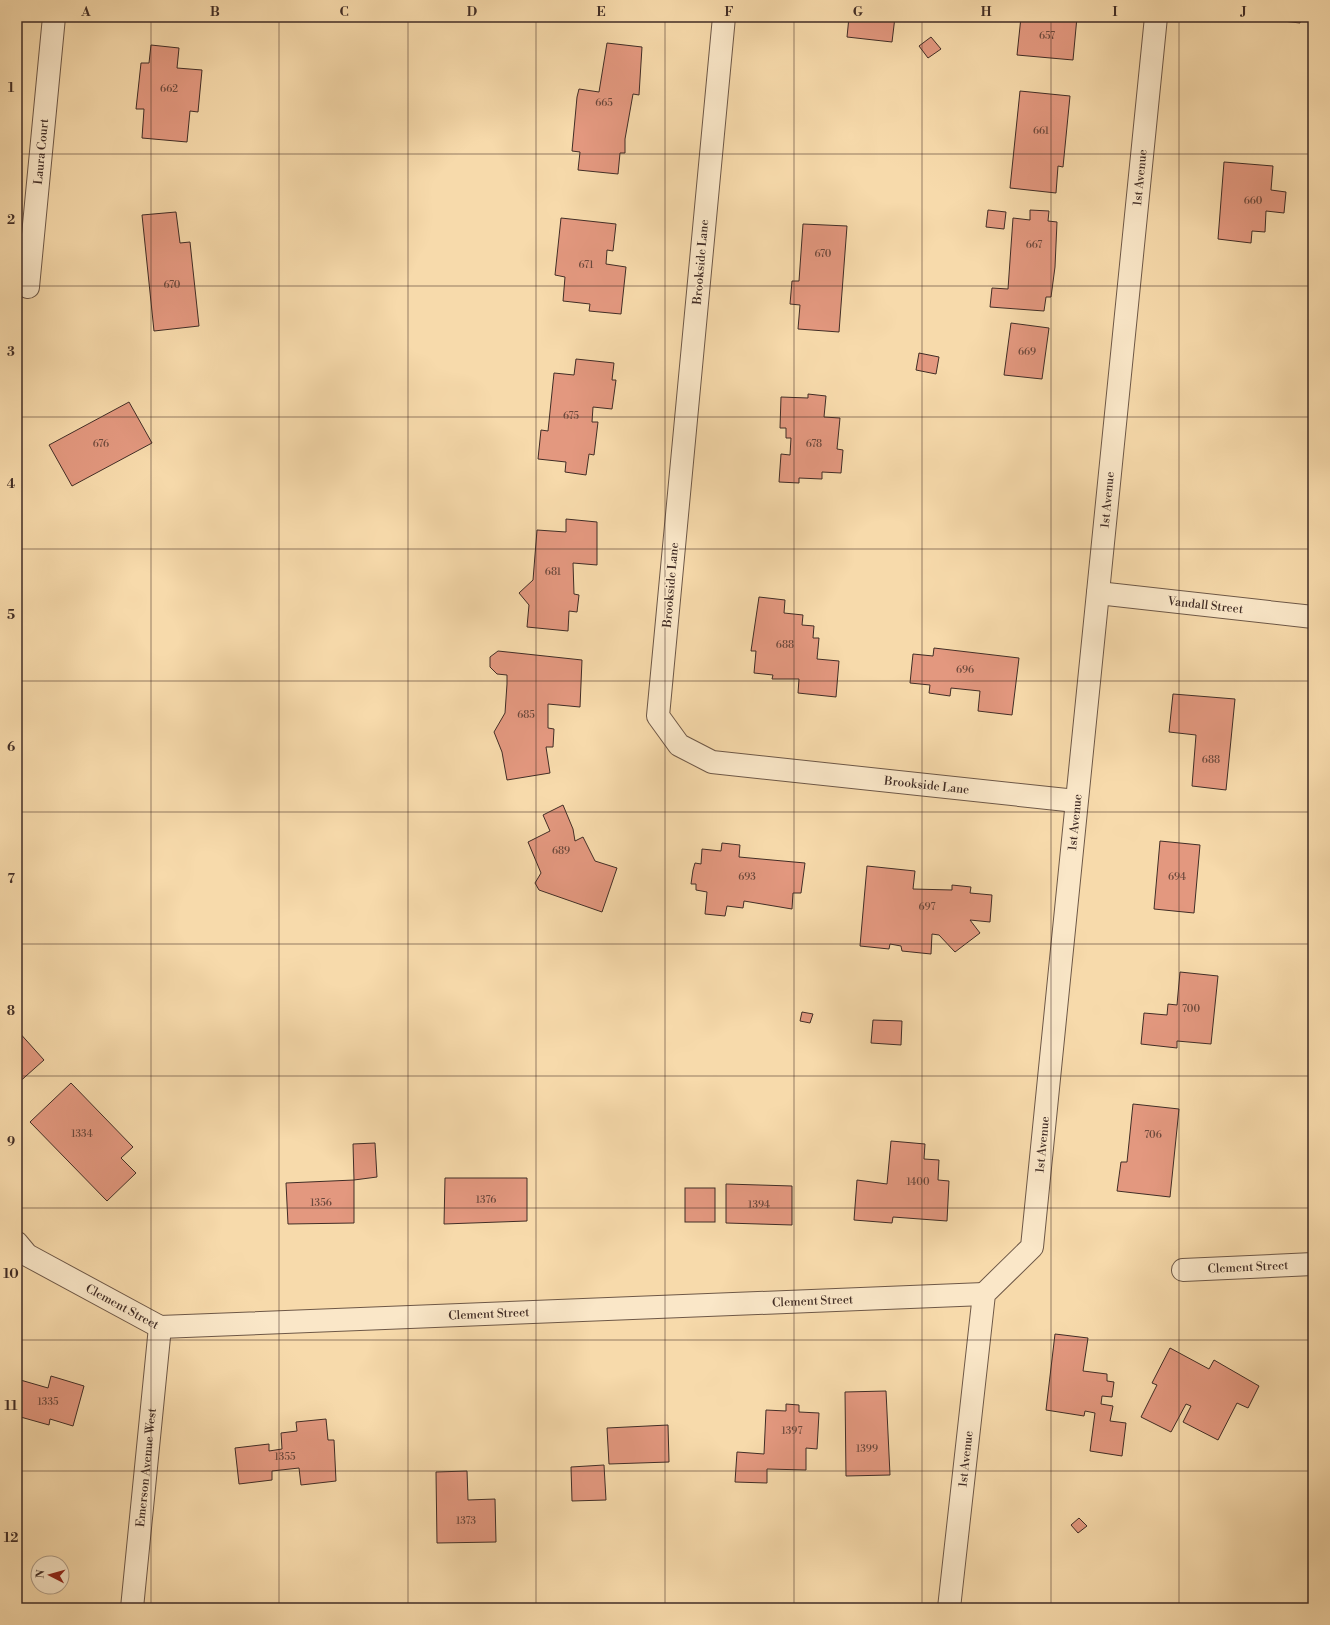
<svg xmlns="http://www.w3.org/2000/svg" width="1330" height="1625" viewBox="0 0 1330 1625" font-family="'Libre Bodoni',serif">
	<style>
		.building { fill: #e3987f; stroke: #412d26 }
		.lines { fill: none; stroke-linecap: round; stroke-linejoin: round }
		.minor-casing { stroke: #6e5847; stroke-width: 24 }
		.minor { stroke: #fae7c8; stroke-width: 22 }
		.grid { fill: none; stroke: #412d26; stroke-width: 1; stroke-opacity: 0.55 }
		.labels { text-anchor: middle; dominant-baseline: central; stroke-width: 3; stroke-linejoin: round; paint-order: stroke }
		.number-label { font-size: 10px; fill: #6a483c }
		.street-label { font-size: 12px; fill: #412d26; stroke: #fae7c8 }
		.neatline { fill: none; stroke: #412d26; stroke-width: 1.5 }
		.grid-label { font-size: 13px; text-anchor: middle; font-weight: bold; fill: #412d26 }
	</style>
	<rect width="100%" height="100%" fill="#f7daab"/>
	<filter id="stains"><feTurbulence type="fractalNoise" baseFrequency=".005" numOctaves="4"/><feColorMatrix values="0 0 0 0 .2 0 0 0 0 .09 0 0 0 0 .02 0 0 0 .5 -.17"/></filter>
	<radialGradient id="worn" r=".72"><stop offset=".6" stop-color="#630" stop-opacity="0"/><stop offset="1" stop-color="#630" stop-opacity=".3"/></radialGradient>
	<g class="building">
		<polygon points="849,17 895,17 892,42 847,37"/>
		<polygon points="1021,17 1077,17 1073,60 1017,55"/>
		<polygon points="1274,17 1300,17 1300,23 1274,20"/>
		<polygon points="931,37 941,49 928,58 919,46"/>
		<polygon points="607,43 642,47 639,95 633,94 625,139 625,153 620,153 618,174 578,170 580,152 572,151 577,97 579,89 599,92"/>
		<polygon points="151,45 179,48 177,68 202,70 198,112 190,111 187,142 142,138 144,109 136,109 141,63 149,63"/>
		<polygon points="1020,91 1070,96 1063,167 1058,166 1056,193 1010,188"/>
		<polygon points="1224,162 1273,166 1271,190 1286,192 1284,213 1266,211 1265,232 1252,231 1251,243 1218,239"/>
		<polygon points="988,210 1006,212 1004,229 986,227"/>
		<polygon points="1030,210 1049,211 1048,221 1057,222 1055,267 1051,297 1046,297 1044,311 990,307 992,288 1008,289 1013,218 1030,220"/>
		<polygon points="176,212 180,243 190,242 199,326 154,331 142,215"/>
		<polygon points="561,218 616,224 613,251 607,250 606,264 626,267 621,314 589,311 590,304 563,301 565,277 555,275"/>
		<polygon points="803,224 847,226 839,332 798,329 800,305 790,304 792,281 799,281"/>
		<polygon points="1011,323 1049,328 1042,379 1004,375"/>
		<polygon points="919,353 939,357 936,374 916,370"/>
		<polygon points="576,359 614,363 612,380 616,380 612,409 593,407 592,422 598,422 594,455 589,454 586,475 565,472 566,462 538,459 541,430 548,431 554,373 574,375"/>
		<polygon points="808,394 826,396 824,417 840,418 837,449 843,450 841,473 822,472 822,479 799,478 799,483 779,482 781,454 790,455 791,438 786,438 786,428 780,428 781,397 808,398"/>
		<polygon points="129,402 152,443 72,486 49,445"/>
		<polygon points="566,519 597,522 597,565 573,563 574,594 579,595 577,612 569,611 568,631 527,627 529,605 519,593 533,580 537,530 566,532"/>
		<polygon points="759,597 785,600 784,613 803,615 802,625 814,626 813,638 819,638 817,659 839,661 836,697 798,693 799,679 772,679 773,675 754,673 756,651 751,651"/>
		<polygon points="934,648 1019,658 1012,715 978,711 980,691 951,688 950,696 929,693 930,685 910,683 913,654 933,656"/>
		<polygon points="498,651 582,660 580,707 548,704 548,728 554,729 553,747 546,747 550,773 507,780 502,752 494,732 505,713 507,684 507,675 497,674 490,667 490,657"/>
		<polygon points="1173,694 1235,699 1226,790 1192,786 1196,735 1169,732"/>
		<polygon points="563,805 573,829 575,841 583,837 595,861 617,868 602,912 539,890 535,883 541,873 528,842 550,831 543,815"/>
		<polygon points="1160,841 1200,845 1194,913 1154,909"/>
		<polygon points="722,843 740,845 739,857 805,863 801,893 793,893 792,909 744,901 743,908 727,906 725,916 705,914 707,892 696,890 696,884 691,884 693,870 695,863 701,864 702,849 721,851"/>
		<polygon points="867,866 915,871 913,889 952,890 952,885 971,887 970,893 992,895 990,922 970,920 980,933 955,952 939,935 932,934 931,954 902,951 901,946 890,944 889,949 860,946"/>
		<polygon points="1180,972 1218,976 1211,1044 1177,1041 1177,1048 1141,1044 1144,1013 1167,1015 1168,1004 1177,1005"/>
		<polygon points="802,1012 813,1014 810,1023 800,1021"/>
		<polygon points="873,1020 902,1021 901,1045 871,1043"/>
		<polygon points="17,1030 44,1060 17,1084"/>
		<polygon points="71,1083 133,1147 121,1158 136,1173 107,1201 30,1122"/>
		<polygon points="1133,1104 1179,1109 1170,1197 1117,1191 1121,1162 1127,1162"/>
		<polygon points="891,1141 925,1144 924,1159 939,1160 938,1180 949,1181 947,1221 893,1217 892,1223 854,1220 857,1180 887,1184"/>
		<polygon points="375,1143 377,1177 354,1180 353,1144"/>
		<polygon points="445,1178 527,1178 527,1221 444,1224"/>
		<polygon points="354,1180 354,1223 288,1224 286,1183"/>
		<polygon points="726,1184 792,1186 792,1225 726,1223"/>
		<rect x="685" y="1188" width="30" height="34"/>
		<polygon points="1055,1334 1088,1338 1083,1371 1107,1374 1107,1381 1114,1382 1112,1397 1102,1396 1101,1404 1113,1406 1110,1421 1126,1423 1122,1456 1090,1451 1095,1413 1085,1411 1084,1416 1046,1410"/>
		<polygon points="1170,1348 1209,1369 1214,1360 1259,1386 1248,1408 1237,1403 1218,1440 1183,1422 1191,1406 1186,1404 1171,1432 1141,1417 1157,1385 1152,1383"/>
		<polygon points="51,1376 84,1386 73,1426 50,1419 49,1425 17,1416 17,1379 48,1388"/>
		<polygon points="886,1391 890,1475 846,1476 845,1392"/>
		<polygon points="786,1404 799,1405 799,1412 819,1413 817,1449 806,1448 806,1470 767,1469 767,1483 735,1482 737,1452 764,1454 766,1410 786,1411"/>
		<polygon points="326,1419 328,1440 334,1440 336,1481 301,1485 299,1468 272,1471 272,1480 239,1484 235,1448 269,1444 269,1451 282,1449 281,1433 297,1431 296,1422"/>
		<polygon points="668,1425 669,1462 609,1464 607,1428"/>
		<polygon points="604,1465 606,1500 572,1501 571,1467"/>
		<polygon points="467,1471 468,1500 495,1499 496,1542 437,1543 436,1472"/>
		<polygon points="1079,1518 1087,1526 1078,1533 1071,1525"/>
	</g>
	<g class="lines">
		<defs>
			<g id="minor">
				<path id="s1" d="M724,17l-66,699 21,29 33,17 364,39"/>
				<path id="s2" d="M28,287l26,-270"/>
				<path id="s3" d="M1098,593l215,24"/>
				<path id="s4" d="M17,1243l10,12 133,72 824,-33"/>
				<path id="s5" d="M1183,1270l130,-6"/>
				<path id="s6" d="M132,1608l28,-281"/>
				<path id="s7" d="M949,1608l35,-314 48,-47 124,-1230"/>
			</g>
		</defs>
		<use href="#minor" class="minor-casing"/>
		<use href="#minor" class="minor"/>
	</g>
	<path class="grid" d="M151,17v1591M279,17v1591M408,17v1591M536,17v1591M665,17v1591M794,17v1591M922,17v1591M1051,17v1591M1179,17v1591M17,154h1296M17,286h1296M17,417h1296M17,549h1296M17,681h1296M17,812h1296M17,944h1296M17,1076h1296M17,1208h1296M17,1340h1296M17,1471h1296"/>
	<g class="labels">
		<g class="number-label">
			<text x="1047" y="36">657</text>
			<text x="169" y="89">662</text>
			<text x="604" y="103">665</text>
			<text x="1041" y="131">661</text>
			<text x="1253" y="201">660</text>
			<text x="1034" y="245">667</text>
			<text x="823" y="254">670</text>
			<text x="586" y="265">671</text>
			<text x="172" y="285">670</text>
			<text x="1027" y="352">669</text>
			<text x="571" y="416">675</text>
			<text x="101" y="444">676</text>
			<text x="814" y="444">678</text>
			<text x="553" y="572">681</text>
			<text x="785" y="645">688</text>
			<text x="965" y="670">696</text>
			<text x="526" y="715">685</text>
			<text x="1211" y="760">688</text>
			<text x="561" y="851">689</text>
			<text x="747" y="877">693</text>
			<text x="1177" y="877">694</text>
			<text x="927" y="907">697</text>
			<text x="1191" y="1009">700</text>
			<text x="82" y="1134">1334</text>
			<text x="1153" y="1135">706</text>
			<text x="918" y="1182">1400</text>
			<text x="486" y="1200">1376</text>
			<text x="321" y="1203">1356</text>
			<text x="759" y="1205">1394</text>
			<text x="48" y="1402">1335</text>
			<text x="792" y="1431">1397</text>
			<text x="867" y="1449">1399</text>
			<text x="285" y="1457">1355</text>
			<text x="466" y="1521">1373</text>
		</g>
		<g class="street-label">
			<text stroke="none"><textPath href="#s2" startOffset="136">Laura Court</textPath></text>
			<text stroke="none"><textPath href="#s7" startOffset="1458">1st Avenue</textPath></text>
			<text transform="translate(701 262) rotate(-85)">Brookside Lane</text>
			<text stroke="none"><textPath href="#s7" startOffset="1134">1st Avenue</textPath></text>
			<text transform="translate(671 585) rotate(-85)">Brookside Lane</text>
			<text stroke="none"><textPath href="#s3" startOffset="108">Vandall Street</textPath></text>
			<text stroke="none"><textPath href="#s1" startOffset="991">Brookside Lane</textPath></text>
			<text stroke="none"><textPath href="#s7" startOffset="810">1st Avenue</textPath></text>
			<text stroke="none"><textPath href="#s7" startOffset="486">1st Avenue</textPath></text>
			<text stroke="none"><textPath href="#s5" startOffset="65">Clement Street</textPath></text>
			<text stroke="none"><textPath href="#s4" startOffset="820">Clement Street</textPath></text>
			<text stroke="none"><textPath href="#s4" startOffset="124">Clement Street</textPath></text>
			<text stroke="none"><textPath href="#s4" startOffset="496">Clement Street</textPath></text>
			<text stroke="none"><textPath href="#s7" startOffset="150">1st Avenue</textPath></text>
			<text stroke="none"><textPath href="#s6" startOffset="141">Emerson Avenue West</textPath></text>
		</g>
	</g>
	<rect width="1330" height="1625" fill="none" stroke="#f7daab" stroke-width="44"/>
	<g transform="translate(50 1575) rotate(276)"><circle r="19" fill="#fae7c8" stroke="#b09d87"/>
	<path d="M0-3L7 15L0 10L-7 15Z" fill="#8f2418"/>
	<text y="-6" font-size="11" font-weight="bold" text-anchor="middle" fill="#412d26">N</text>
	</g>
	<rect x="22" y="22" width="1286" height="1581" class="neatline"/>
	<g class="grid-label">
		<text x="86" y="16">A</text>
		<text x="215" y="16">B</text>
		<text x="344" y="16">C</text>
		<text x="472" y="16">D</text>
		<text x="601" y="16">E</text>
		<text x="729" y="16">F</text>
		<text x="858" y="16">G</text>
		<text x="986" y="16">H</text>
		<text x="1115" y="16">I</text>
		<text x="1244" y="16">J</text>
		<text x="11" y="92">1</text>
		<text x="11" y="224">2</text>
		<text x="11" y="356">3</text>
		<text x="11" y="488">4</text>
		<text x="11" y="619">5</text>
		<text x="11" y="751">6</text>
		<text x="11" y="883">7</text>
		<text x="11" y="1015">8</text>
		<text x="11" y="1146">9</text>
		<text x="11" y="1278">10</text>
		<text x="11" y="1410">11</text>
		<text x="11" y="1542">12</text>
	</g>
	<rect width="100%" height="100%" filter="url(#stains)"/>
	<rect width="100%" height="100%" fill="url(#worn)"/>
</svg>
